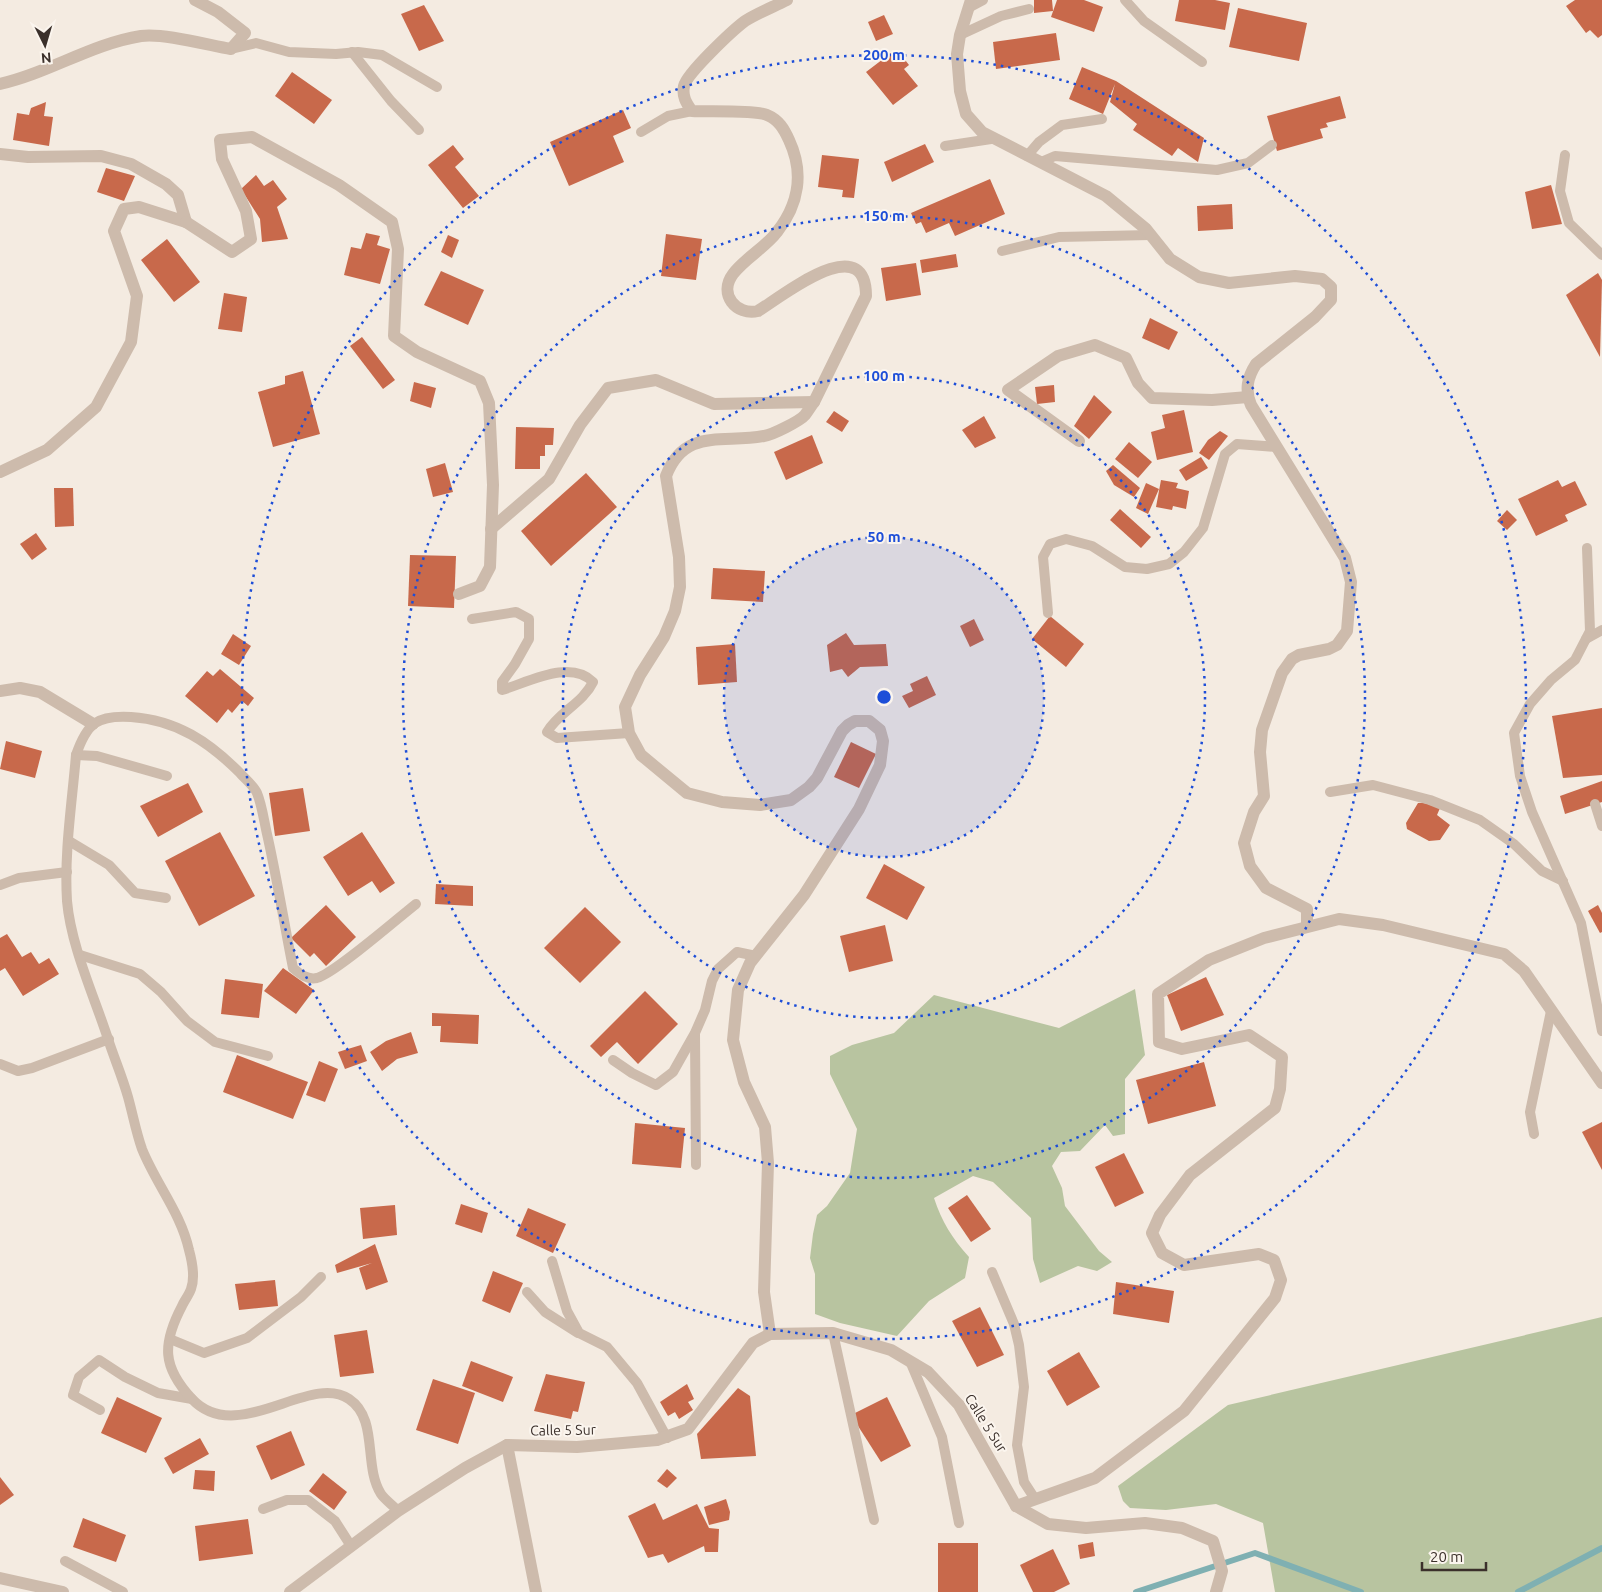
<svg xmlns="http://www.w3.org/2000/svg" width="1602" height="1592" viewBox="0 0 1602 1592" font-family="Ubuntu,sans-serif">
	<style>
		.green { fill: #b8c4a0 }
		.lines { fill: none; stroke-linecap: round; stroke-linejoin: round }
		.stream { stroke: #7fb0b2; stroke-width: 6 }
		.building { fill: #c8694b }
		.lane { stroke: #cdbbac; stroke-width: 10 }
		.street { stroke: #cdbbac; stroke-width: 12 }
		.ring { fill: none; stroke: #1d4ed8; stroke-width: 2.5; stroke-dasharray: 2.5 5 }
		.labels { text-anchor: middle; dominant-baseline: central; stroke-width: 4; stroke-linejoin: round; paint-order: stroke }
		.street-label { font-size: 14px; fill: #3b302b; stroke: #fbf5ee }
		.centre { fill: #1d4ed8; stroke: #fbf5ee; stroke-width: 2.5 }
		.ring-label { font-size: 15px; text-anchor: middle; font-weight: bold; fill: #1d4ed8; stroke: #fbf5ee; stroke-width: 4; stroke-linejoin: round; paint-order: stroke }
	</style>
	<rect width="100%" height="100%" fill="#f4ebe1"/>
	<g class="green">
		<path d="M1135,989l10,66 -20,24v55l-12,2 -8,-11 -25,26 -19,1 -9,14 10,22 3,18 34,45 13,11 -15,9 -19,-5 -38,17 -7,-24 -2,-41 -38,-36 -20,-6 -39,22c8,24 18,40 35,59l-4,21 -36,23 -32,35 -57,-13 -25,-9v-40l-5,-16 3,-24 4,-19 10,-9 23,-33 7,-44 -27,-55v-18l22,-11 42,-12 40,-38 125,33z"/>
		<polygon points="1602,1317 1602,1592 1275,1592 1263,1523 1216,1504 1166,1510 1130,1508 1123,1501 1118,1486 1228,1405"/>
	</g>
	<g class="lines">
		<g class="stream">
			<polyline points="1136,1592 1255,1553 1361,1592"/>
			<polyline points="1518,1592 1602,1548"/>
		</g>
	</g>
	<g class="building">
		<polygon points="1034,0 1052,0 1053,11 1034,13"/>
		<polygon points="1057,0 1084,0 1103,7 1094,32 1051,17"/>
		<polygon points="1179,0 1215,0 1230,3 1225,30 1175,21"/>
		<polygon points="1575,0 1602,0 1602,35 1598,38 1590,30 1586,33 1566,6"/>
		<polygon points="424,5 444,41 419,51 401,14"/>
		<polygon points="1238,8 1307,23 1299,61 1229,47"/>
		<polygon points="884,15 893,34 876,41 868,22"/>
		<polygon points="1056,33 1060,60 996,69 993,42"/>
		<polygon points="891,53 897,60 902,56 909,65 904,69 918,86 893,105 866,72"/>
		<polygon points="1082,67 1116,81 1204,138 1198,162 1178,148 1172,156 1133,130 1137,124 1110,102 1115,84 1103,114 1069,99"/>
		<polygon points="292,72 332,100 314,124 275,96"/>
		<polygon points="1340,96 1346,118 1326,123 1328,127 1320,129 1323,138 1277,151 1267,116"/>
		<polygon points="46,102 44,116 53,117 49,146 13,140 17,113 29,115 31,108"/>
		<polygon points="623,110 631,128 613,136 624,162 569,186 550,142"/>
		<polygon points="925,144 934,162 892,182 884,162"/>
		<polygon points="453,145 464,159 455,167 479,196 463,208 428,165"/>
		<polygon points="822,155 859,159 854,198 842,197 843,190 818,187"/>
		<polygon points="106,168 135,176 124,201 97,192"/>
		<polygon points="256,175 264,186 273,180 287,199 277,207 288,239 262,242 260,219 241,189"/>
		<polygon points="990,179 1005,214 955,236 949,223 926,233 921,222 916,224 911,213"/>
		<polygon points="1551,185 1562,224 1532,229 1525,192"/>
		<polygon points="1232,204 1233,229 1198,231 1197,206"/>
		<polygon points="366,233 380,236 377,245 390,249 380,284 344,275 351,247 361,249"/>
		<polygon points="666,234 702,239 696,280 661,276"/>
		<polygon points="448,235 459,240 452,258 441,252"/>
		<polygon points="167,239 200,282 174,302 141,260"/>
		<polygon points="956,254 958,267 922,273 920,260"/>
		<polygon points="916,263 921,295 886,301 881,268"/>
		<polygon points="441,271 484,290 468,325 424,305"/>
		<polygon points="1598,273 1602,280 1600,357 1566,295"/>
		<polygon points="224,293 247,297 242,332 218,329"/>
		<polygon points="1150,318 1178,332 1169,350 1142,338"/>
		<polygon points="362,337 395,380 383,389 350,346"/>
		<polygon points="303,371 320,434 273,447 258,392 285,384 285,376"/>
		<polygon points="414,382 436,388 431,408 410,401"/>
		<polygon points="1054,385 1055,402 1037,404 1035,387"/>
		<polygon points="1094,395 1112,412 1089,439 1074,426"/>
		<polygon points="1184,410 1193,452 1157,460 1151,432 1165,428 1162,415"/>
		<polygon points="834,411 849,421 842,432 826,422"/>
		<polygon points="984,416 996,438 975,448 962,430"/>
		<polygon points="516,427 554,428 553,445 545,445 545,456 540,456 540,469 515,469"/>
		<polygon points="1220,431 1228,436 1209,460 1199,453 1208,440"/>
		<polygon points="812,435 823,463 786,480 774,452"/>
		<polygon points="1129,442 1152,462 1138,478 1115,459"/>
		<polygon points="1201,457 1208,468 1186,481 1179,470"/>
		<polygon points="445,463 453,492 433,497 426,469"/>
		<polygon points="1113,465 1140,488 1134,497 1114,485 1106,471"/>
		<polygon points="586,473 617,507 551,566 521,531"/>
		<polygon points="1161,480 1178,483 1176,488 1189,491 1186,509 1173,506 1172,510 1156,507"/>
		<polygon points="1558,480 1562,487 1575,481 1587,505 1565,515 1568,521 1536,536 1518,499"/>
		<polygon points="1146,483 1159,489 1148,514 1136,508"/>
		<polygon points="54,488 73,488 74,526 55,527"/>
		<polygon points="1120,509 1151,537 1141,548 1110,520"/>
		<polygon points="1507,510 1517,520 1507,530 1497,521"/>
		<polygon points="36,533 47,549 32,560 20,544"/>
		<polygon points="410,555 456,556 454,608 408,606"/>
		<polygon points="713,568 765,571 763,602 711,599"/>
		<polygon points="1050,616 1084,644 1066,667 1032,639"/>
		<polygon points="974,619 984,640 970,647 960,626"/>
		<polygon points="846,633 854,645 886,644 888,666 860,667 848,677 842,669 830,672 827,645"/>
		<polygon points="233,634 251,646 239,665 221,654"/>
		<polygon points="735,644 737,682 698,685 696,647"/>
		<polygon points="220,669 254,698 248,706 242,701 232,713 228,709 217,723 185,696 207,671 213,676"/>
		<polygon points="927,676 936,695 909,708 902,696 913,691 910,684"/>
		<polygon points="1602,708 1602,775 1563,778 1552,716"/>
		<polygon points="6,741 42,751 35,778 0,769"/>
		<polygon points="851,742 876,754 859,788 834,777"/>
		<polygon points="1602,781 1602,802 1565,814 1560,796"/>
		<polygon points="188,783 203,812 158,837 140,806"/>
		<polygon points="303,788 310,831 275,836 269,793"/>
		<polygon points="1418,803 1424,803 1440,808 1437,815 1450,825 1440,840 1429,841 1407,829 1406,823"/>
		<polygon points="220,832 255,896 199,926 165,861"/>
		<polygon points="362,832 395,883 380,893 372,881 348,896 323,857"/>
		<polygon points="884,864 925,887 907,920 866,898"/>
		<polygon points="436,884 473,886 473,906 435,904"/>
		<polygon points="326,905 356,937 326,966 314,953 310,957 291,938"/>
		<polygon points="1598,905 1602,913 1602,932 1600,933 1588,911"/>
		<polygon points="585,907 621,942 580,983 544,948"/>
		<polygon points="885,925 893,961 849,972 840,936"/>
		<polygon points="7,934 22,957 31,952 39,964 49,958 59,974 23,996 5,968 0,971 0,938"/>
		<polygon points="283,968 314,990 296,1014 264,991"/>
		<polygon points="1206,977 1224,1015 1181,1031 1167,995"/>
		<polygon points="225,979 263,984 259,1018 221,1014"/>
		<polygon points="645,991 678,1024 638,1064 617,1042 601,1057 590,1046"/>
		<polygon points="432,1013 479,1015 478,1044 440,1042 441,1026 432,1026"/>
		<polygon points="411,1032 418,1053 397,1059 382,1071 370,1052 386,1041"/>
		<polygon points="361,1045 367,1061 345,1069 338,1052"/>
		<polygon points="237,1055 308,1082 293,1119 223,1092"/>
		<polygon points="319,1061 338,1069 325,1102 306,1095"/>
		<polygon points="1204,1062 1216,1106 1148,1124 1136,1080"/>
		<polygon points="1602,1122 1602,1170 1582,1132"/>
		<polygon points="635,1123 685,1128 681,1168 632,1164"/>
		<polygon points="1124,1153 1144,1193 1115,1207 1095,1167"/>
		<polygon points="967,1195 991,1229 971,1242 948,1208"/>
		<polygon points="461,1204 488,1213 482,1233 455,1224"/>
		<polygon points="395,1205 397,1235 363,1239 360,1208"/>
		<polygon points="528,1208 566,1224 553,1253 516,1236"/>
		<polygon points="375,1244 388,1282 366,1290 359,1268 372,1263 337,1273 335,1265"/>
		<polygon points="493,1271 523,1283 510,1313 482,1301"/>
		<polygon points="275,1280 278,1306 239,1310 235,1284"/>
		<polygon points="1116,1282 1174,1291 1169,1323 1113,1314"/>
		<polygon points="980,1307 1004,1355 977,1367 952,1321"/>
		<polygon points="367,1330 374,1373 340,1377 334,1335"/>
		<polygon points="1079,1352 1100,1387 1067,1406 1047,1371"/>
		<polygon points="471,1361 513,1377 503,1402 462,1386"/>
		<polygon points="546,1374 585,1382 578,1412 573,1411 571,1419 534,1411"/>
		<polygon points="433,1379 475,1393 458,1444 416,1430"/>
		<polygon points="687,1384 694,1399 688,1402 693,1410 679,1419 675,1412 668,1416 660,1402"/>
		<polygon points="738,1388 750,1396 756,1456 701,1459 697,1434"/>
		<polygon points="117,1397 162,1418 146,1453 101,1433"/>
		<polygon points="887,1397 911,1446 881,1462 851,1415"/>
		<polygon points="291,1431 305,1465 271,1480 256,1446"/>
		<polygon points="200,1438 209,1454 173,1474 164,1458"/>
		<polygon points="667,1469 677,1478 667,1488 657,1481"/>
		<polygon points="195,1470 215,1471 214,1491 193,1489"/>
		<polygon points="323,1473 347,1492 334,1510 309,1491"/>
		<polygon points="0,1477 14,1495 0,1505"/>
		<polygon points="726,1499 730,1512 729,1520 709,1525 704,1507"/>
		<polygon points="655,1503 663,1520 697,1504 709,1528 719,1529 718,1552 705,1552 704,1546 668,1563 663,1554 648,1558 628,1516"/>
		<polygon points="83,1518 126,1535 116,1562 73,1547"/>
		<polygon points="248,1519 253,1554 199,1561 195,1526"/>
		<polygon points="1093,1542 1095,1556 1080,1559 1078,1545"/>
		<rect x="938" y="1543" width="40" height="49"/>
		<polygon points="1053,1549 1070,1584 1054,1592 1033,1592 1020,1565"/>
	</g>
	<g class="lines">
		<g class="lane">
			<polyline points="1125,0 1144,21 1202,62"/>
			<polyline points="968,8 983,0"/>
			<polyline points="960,35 1001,16 1029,9"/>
			<polyline points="231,49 256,43 289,52 336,54 358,52 382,55 437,87"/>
			<polyline points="352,52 391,101 419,130"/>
			<polyline points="641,132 668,116 692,111"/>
			<polyline points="945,146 991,139"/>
			<polyline points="1565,155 1560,191 1569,223 1602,255"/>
			<polyline points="1027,156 1039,142 1062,125 1102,119"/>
			<polyline points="1041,162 1055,156 1217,170 1248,163 1272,145"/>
			<polyline points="1002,251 1059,237 1151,235"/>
			<polyline points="1587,548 1590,631 1575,660 1551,680 1530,704 1514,733 1520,776 1532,812 1581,923 1602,1031"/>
			<polyline points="1048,613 1043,557 1050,544 1066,539 1092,546 1125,567 1147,569 1169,564 1184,552 1203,528 1225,454 1237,444 1277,447"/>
			<path d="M472,619l44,-7 13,7v20l-14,25 -13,18v8c27,-8 68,-31 91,-8 -10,21 -34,30 -46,50l10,6 72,-5"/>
			<polyline points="1586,639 1602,630"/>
			<polyline points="76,755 97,756 167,776"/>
			<polyline points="1330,792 1373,785 1430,800 1480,820 1514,844 1542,871 1563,881"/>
			<polyline points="1595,804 1602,826"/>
			<polyline points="69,841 109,865 135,893 166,898"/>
			<polyline points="0,885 19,878 67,872"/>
			<polyline points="80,955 140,974 161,992 187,1021 215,1042 268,1056"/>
			<polyline points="695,1034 696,1165"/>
			<polyline points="613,1060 632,1073 656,1085 673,1072 695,1033 705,1010 712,981 718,969 737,952 756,956"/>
			<polyline points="0,1064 18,1071 32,1068 109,1039"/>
			<polyline points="1534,1134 1530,1112 1551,1011"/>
			<polyline points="552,1261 567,1311 579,1333 607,1347 637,1383 667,1438"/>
			<polyline points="992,1272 1014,1324 1019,1345 1024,1387 1017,1445 1024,1482 1035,1499"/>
			<polyline points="527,1292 545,1312 578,1333"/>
			<polyline points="833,1333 874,1520"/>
			<polyline points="170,1339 204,1353 247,1338 301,1297 321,1277"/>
			<polyline points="910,1361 942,1437 959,1523"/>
			<polyline points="100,1410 73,1395 79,1377 99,1360 125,1377 158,1393 192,1399"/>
			<polyline points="263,1509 287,1500 308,1500 335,1521 351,1546"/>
			<path d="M398,1511c-5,-6 -13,-11 -17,-17 -18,-28 -2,-75 -32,-95 -39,-27 -112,48 -157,0 -30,-32 -30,-55 -10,-93 2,-5 7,-11 9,-17 4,-11 1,-28 -2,-39 -8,-37 -33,-66 -47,-101 -6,-17 -9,-34 -14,-52 -5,-18 -13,-37 -19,-55 -14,-44 -38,-95 -42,-141 -3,-48 5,-98 9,-146 11,-32 21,-40 55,-38 46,3 78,25 109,56 5,6 14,13 17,20 5,12 7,28 10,41 10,44 17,89 26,134 7,6 14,12 24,10 17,-4 81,-60 99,-74"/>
			<polyline points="65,1561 123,1592"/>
		</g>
		<g class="street">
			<path d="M971,0l-11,35 -3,19 3,37 6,23 16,18 124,64 40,33 24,30 29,18 30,6 66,-7 27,3 9,8v13l-16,17 -59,47c-9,14 -11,26 -5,41l94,153 6,24 -4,49 -10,14 -8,4 -30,6 -7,4 -10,14 -20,57 -2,22 4,44 -10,16 -10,31 6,23 16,22 41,21v17"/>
			<path d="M0,84c49,-11 91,-40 141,-48 23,-3 67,9 90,13l14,-16 -27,-21 -23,-12"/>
			<polyline points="0,154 28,157 101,156 131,164 166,184 178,195 186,222 139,207 124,209 114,231 137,296 131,342 96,407 47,450 0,472"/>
			<polyline points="186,222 232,252 251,239 246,211 222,159 220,140 252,137 339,185 392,222 398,249 394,336 417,352 480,381 489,403 493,485 490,567 480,586 459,594"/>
			<polyline points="1079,441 1008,390 1058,356 1095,345 1126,358 1138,383 1152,398 1212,400 1248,397"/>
			<polyline points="491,529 549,479 580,425 608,388 656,380 714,404 814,402"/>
			<polyline points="0,691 20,688 40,692 93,724"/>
			<path d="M770,1334l-6,-42 4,-129 -3,-36 -21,-45 -11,-42 5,-50 12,-27 54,-68 55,-86 21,-44 3,-24 -3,-11 -11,-9h-14l-7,4 -6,6 -25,47 -8,9 -18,13 -31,5 -38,-3 -35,-9 -46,-38 -12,-22 -4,-26 15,-32 24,-38 11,-26 5,-24 -1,-30 -13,-81c19,-49 57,-32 98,-40 8,-1 36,-15 41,-21 3,-4 6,-9 9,-13l52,-106c0,-68 -85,1 -108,15 -22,5 -40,-17 -25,-37 12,-16 32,-26 44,-42 22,-28 27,-60 12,-92 -5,-11 -10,-20 -22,-25 -11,-5 -60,-3 -75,-4 -6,-8 -10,-15 -8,-25 3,-13 49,-56 61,-65 13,-8 28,-14 42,-21"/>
			<polyline points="507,1445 536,1592"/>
			<polyline points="1016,1506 1048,1524 1086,1528 1145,1523 1182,1528 1213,1541 1222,1571 1216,1592"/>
			<polyline points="0,1578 63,1592"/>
			<polyline points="290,1592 398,1511 465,1468 507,1445 577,1447 657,1440 688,1429 753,1343 770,1334 833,1333 891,1350 928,1372 959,1405 1016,1506 1095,1478 1184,1411 1275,1298 1281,1280 1274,1260 1259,1254 1184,1265 1162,1253 1152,1233 1160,1215 1190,1175 1275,1108 1280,1089 1282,1057 1249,1035 1182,1049 1159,1042 1158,994 1209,960 1264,938 1339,919 1383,925 1504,954 1524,971 1602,1083"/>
		</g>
	</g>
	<circle cx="884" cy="697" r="160" fill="#1d4ed8" fill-opacity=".12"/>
	<g class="ring">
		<circle cx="884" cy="697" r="160"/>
		<circle cx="884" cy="697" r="321"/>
		<circle cx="884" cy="697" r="481"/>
		<circle cx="884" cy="697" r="642"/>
	</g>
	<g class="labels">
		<g class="street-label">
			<text transform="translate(986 1423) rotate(58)">Calle 5 Sur</text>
			<text transform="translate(563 1430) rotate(-1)">Calle 5 Sur</text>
		</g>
	</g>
	<circle cx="884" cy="697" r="8" class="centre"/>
	<g class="ring-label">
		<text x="884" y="60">200 m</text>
		<text x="884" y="221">150 m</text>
		<text x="884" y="381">100 m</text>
		<text x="884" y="542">50 m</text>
	</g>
	<g transform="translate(45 45) rotate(175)" stroke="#fbf5ee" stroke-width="4" paint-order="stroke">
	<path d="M0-4L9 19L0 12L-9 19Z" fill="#3b302b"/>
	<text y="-8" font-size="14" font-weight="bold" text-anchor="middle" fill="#3b302b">N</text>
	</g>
	<path d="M1422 1562v8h64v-8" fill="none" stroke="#3b302b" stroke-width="2.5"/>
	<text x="1430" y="1562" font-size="15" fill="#3b302b" stroke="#fbf5ee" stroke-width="4" paint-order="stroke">20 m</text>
</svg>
